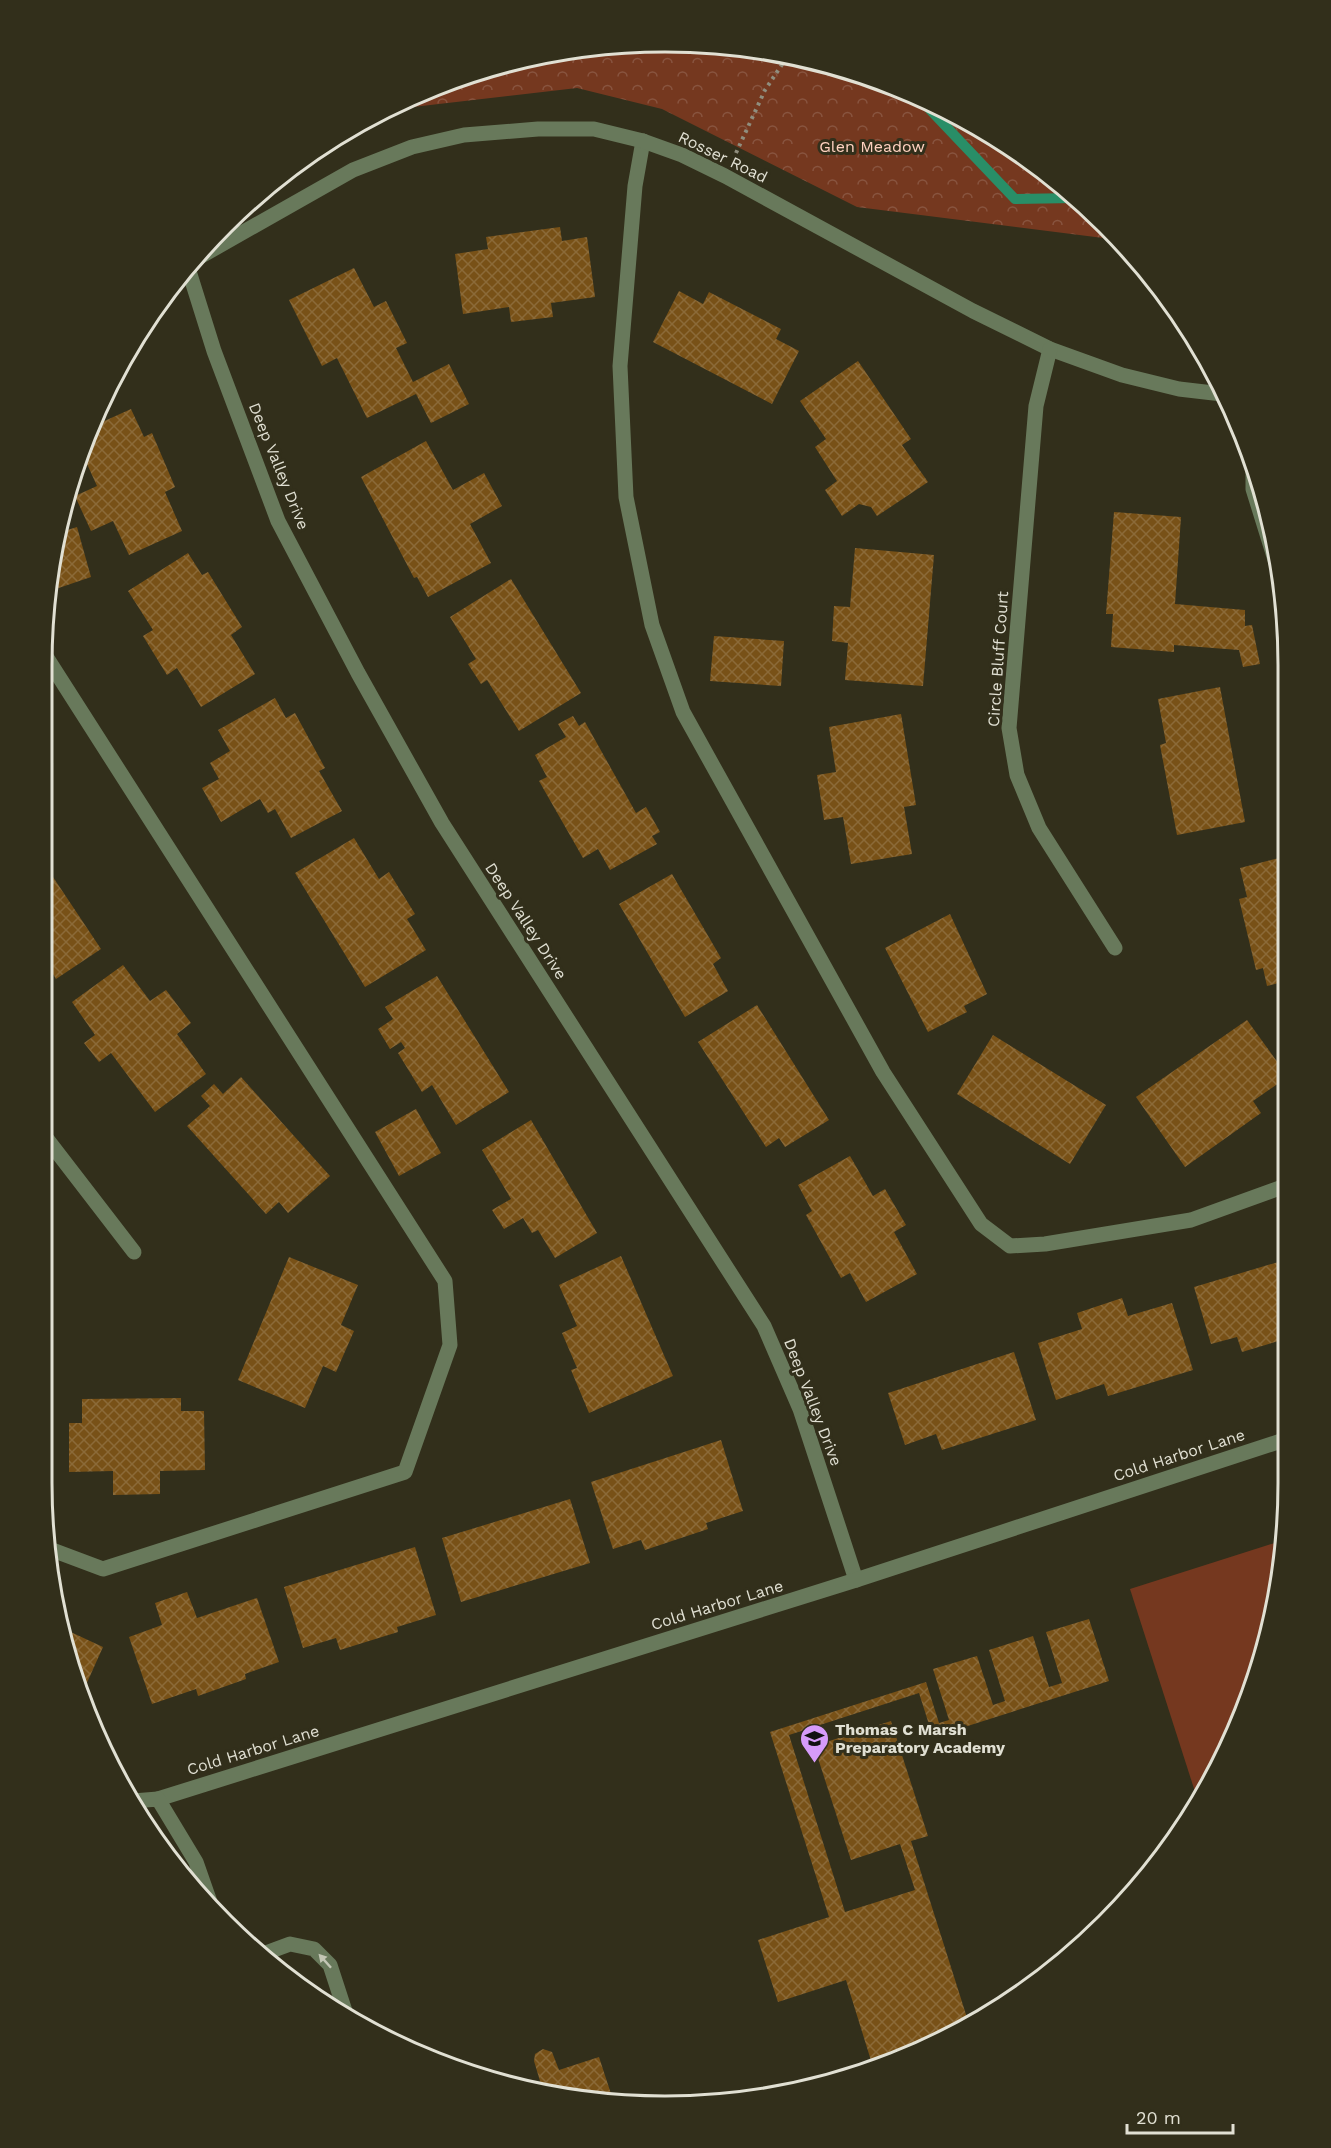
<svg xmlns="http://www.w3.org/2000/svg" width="1331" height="2148" viewBox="0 0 1331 2148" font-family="'Work Sans',sans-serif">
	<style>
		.grass { fill: #75381f }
		.park { fill: url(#park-crowns) }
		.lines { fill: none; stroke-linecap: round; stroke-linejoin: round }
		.stream { stroke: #298e67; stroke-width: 10 }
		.building { fill: url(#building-cross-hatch) }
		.path { stroke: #908e7e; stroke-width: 4; stroke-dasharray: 3 4.5; stroke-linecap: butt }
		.minor { stroke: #68795b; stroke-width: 15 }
		.oneway { fill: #c3c6b5 }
		.labels { text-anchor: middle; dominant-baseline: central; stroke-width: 6; stroke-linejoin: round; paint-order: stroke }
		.park-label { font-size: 16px; fill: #ffd2c0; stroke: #322f1b }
		.street-label { font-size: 16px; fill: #e1e0d3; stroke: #322f1b }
		.poi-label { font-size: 16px; font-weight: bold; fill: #e1e0d3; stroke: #322f1b; text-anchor: start }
		.rim { fill: none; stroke: #e1e0d3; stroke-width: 3 }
	</style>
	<defs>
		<pattern id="park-crowns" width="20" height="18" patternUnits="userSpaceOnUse" patternTransform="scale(1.5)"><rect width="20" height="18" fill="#75381f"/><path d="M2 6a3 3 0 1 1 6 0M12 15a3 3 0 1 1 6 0" fill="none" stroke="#88543f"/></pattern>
		<pattern id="building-cross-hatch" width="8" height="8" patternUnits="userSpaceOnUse" patternTransform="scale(1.5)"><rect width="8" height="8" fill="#785117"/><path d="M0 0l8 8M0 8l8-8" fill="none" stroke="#8b6a38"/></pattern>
	</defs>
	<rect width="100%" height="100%" fill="#322f1b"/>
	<polygon class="grass" points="1284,1540 1284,1564 1242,1721 1197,1798 1130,1589"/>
	<polygon class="park" points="706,43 827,63 941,106 1045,171 1119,240 857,207 662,109 577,88 413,107 413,99 465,75 584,47"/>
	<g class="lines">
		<polyline class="stream" points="919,98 1015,199 1074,198"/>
	</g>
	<g class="building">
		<polygon points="560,227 562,241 587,237 595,297 551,303 553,317 511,322 509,307 463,314 455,254 488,249 486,237"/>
		<polygon points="354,268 374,307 386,301 407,343 396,348 413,382 449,364 469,404 431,423 416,394 367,418 337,358 322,366 289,300"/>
		<polygon points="679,291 703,304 709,292 781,329 776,339 799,351 772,404 653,342"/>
		<polygon points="858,361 911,439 902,445 928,482 877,516 871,507 859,504 842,516 825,490 837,481 815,447 826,439 800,401"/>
		<polygon points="131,409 144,437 152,433 175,487 165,492 182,531 129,555 113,521 91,531 75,496 97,486 82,453 89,428"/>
		<polygon points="426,441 453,490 484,473 502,506 470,524 491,563 428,597 417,577 414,578 361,477"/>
		<polygon points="1114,512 1181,517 1175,604 1245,610 1245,626 1252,625 1260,664 1243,667 1239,650 1174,645 1174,652 1111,647 1113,614 1106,614"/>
		<polygon points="77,527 91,577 47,592 47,584 61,532"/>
		<polygon points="855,548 934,555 923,686 845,680 848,643 832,641 834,606 850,607"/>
		<polygon points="188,553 202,575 208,572 242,627 231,635 255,674 201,707 177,668 167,675 143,636 153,630 128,591"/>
		<polygon points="511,579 581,693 519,731 487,680 481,684 468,664 476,659 450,617"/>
		<polygon points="714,636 784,641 781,686 710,681"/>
		<polygon points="1220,687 1245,822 1177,835 1160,745 1166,743 1158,699"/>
		<polygon points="275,698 286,718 295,713 325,768 319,771 342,811 291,838 275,809 268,813 260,799 221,822 202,788 219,779 210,763 230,751 218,730"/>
		<polygon points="901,714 916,805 904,807 912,854 851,864 843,817 824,820 817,775 836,772 829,727"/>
		<polygon points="573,716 579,726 585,722 636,813 646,807 660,832 652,836 657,844 610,870 598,849 583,858 539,781 547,777 535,755 566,737 558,724"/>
		<polygon points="354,838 379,879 389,872 415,914 407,919 426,950 365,987 295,873"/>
		<polygon points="1287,856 1286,981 1267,986 1263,968 1256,970 1239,899 1247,897 1240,868"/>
		<polygon points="47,868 101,949 56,979 50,969 47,971"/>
		<polygon points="672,874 721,958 713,964 728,991 685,1017 619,904"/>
		<polygon points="950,914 987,994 964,1006 967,1012 928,1032 885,948"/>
		<polygon points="123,965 150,1001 166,990 191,1023 177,1034 206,1074 155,1112 111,1053 99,1062 84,1043 95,1035 72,1002"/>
		<polygon points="437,976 509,1092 456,1125 432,1085 422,1092 398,1053 405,1048 401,1042 390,1049 378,1029 393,1019 385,1007"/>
		<polygon points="757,1005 829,1120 785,1147 779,1138 766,1147 698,1042"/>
		<polygon points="1247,1020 1286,1074 1286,1078 1253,1101 1261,1113 1185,1167 1136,1097"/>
		<polygon points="993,1035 1106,1105 1070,1164 957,1094"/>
		<polygon points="241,1077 330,1176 288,1213 279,1202 266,1214 187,1126 210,1106 201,1096 214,1084 223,1094"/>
		<polygon points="416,1109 441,1153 399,1176 375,1132"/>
		<polygon points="531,1120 597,1233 555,1258 538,1230 532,1233 523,1218 504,1229 492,1210 511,1199 482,1150"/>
		<polygon points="850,1156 873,1196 885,1189 906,1225 894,1232 917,1274 866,1302 850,1273 841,1278 806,1215 812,1211 798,1185"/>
		<polygon points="621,1256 673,1376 589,1413 571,1370 577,1368 562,1333 577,1326 559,1285"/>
		<polygon points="289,1257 358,1285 341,1325 354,1331 336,1372 323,1366 305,1408 238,1380"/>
		<polygon points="1285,1260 1285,1339 1242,1352 1237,1337 1211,1344 1194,1287"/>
		<polygon points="1122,1298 1128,1316 1172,1303 1193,1370 1108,1396 1104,1384 1056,1400 1038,1343 1082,1329 1077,1313"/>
		<polygon points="1014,1352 1036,1420 942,1450 936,1434 905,1445 888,1393"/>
		<polygon points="181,1398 181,1411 204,1411 205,1470 160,1471 160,1494 113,1495 113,1471 69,1472 69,1423 82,1423 82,1399"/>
		<polygon points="721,1440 743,1511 706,1523 708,1529 645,1550 641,1540 613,1549 591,1482"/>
		<polygon points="570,1499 590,1563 461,1602 442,1538"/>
		<polygon points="415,1547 436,1615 397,1627 398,1632 340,1650 336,1638 303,1648 284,1587"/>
		<polygon points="187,1592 197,1618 257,1598 279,1662 245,1674 246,1679 198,1696 196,1689 152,1704 129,1637 162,1625 155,1603"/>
		<polygon points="1089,1619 1109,1681 933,1737 919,1693 789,1735 845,1912 915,1890 900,1844 851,1860 814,1746 891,1721 928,1836 911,1841 969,2024 942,2042 866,2073 847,2077 847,2076 873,2067 846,1980 778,2002 758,1940 829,1917 770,1732 926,1682 939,1723 949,1720 933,1669 977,1656 993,1705 1005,1701 989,1650 1033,1636 1049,1687 1062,1683 1046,1632"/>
		<polygon points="62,1628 103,1647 81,1696 75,1683"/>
		<polygon points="543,2049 552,2052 559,2070 599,2057 614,2103 584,2101 543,2091 534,2061 535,2054"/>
	</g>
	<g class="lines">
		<polyline class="path" points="736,153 765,90 787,57"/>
		<g class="minor">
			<polyline points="643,141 635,186 620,366 626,497 652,625 683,712 883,1072 981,1224 1010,1246 1045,1244 1191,1220 1285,1186"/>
			<polyline points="196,259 353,170 412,147 464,135 538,129 594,129 643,141 682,155 725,176 973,311 1050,349 1122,375 1179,389 1222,394"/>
			<polyline points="188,268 214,351 278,521 358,673 442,823 764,1326 800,1409 856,1580"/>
			<polyline points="1050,349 1036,406 1009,728 1017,775 1039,828 1115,948"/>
			<polyline points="1253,469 1253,489 1280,576"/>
			<polyline points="47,658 445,1281 450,1345 405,1472 103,1569 47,1548"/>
			<polyline points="47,1139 134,1252"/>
			<polyline points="158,1799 856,1580 1284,1440"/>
			<polyline points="133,1801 158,1799 196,1862 210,1902"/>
			<polyline points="263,1954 290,1944 314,1949 330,1965 346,2014"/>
		</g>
	</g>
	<defs><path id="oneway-solid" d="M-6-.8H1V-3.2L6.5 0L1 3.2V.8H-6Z" transform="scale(1.5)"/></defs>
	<use class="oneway" href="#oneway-solid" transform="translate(325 1961) rotate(-132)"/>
	<defs>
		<symbol id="school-pin" viewBox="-11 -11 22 30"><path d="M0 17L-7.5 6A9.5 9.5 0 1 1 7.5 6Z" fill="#d69bfa" stroke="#322f1b"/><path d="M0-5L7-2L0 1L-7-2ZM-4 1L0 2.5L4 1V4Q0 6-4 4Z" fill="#111"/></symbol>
	</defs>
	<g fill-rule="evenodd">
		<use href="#school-pin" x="798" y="1722" width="33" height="45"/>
	</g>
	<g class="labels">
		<g class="park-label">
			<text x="872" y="146">Glen Meadow</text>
		</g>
		<g class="street-label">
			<text transform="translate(723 157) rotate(26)">Rosser Road</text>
			<text transform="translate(279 466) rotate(68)">Deep Valley Drive</text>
			<text transform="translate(998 659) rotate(-86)">Circle Bluff Court</text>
			<text transform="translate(526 921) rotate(57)">Deep Valley Drive</text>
			<text transform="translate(813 1402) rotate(69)">Deep Valley Drive</text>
			<text transform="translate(1179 1455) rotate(-18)">Cold Harbor Lane</text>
			<text transform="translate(717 1605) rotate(-17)">Cold Harbor Lane</text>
			<text transform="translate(253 1750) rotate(-17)">Cold Harbor Lane</text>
		</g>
		<g class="poi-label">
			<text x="835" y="1729">Thomas C Marsh<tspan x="835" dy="18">Preparatory Academy</tspan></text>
		</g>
	</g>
	<path d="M0 0H1331V2148H0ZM665 52H665A613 613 0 0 1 1278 665V1483A613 613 0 0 1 665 2096H665A613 613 0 0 1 52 1483V665A613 613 0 0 1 665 52Z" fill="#322f1b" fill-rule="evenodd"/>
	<path class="rim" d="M665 52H665A613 613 0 0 1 1278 665V1483A613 613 0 0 1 665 2096H665A613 613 0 0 1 52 1483V665A613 613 0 0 1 665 52Z"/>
	<path d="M1127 2124v9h106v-9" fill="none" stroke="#e1e0d3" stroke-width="3"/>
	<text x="1136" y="2124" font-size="18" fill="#e1e0d3" stroke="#322f1b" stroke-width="4.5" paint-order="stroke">20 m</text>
</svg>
